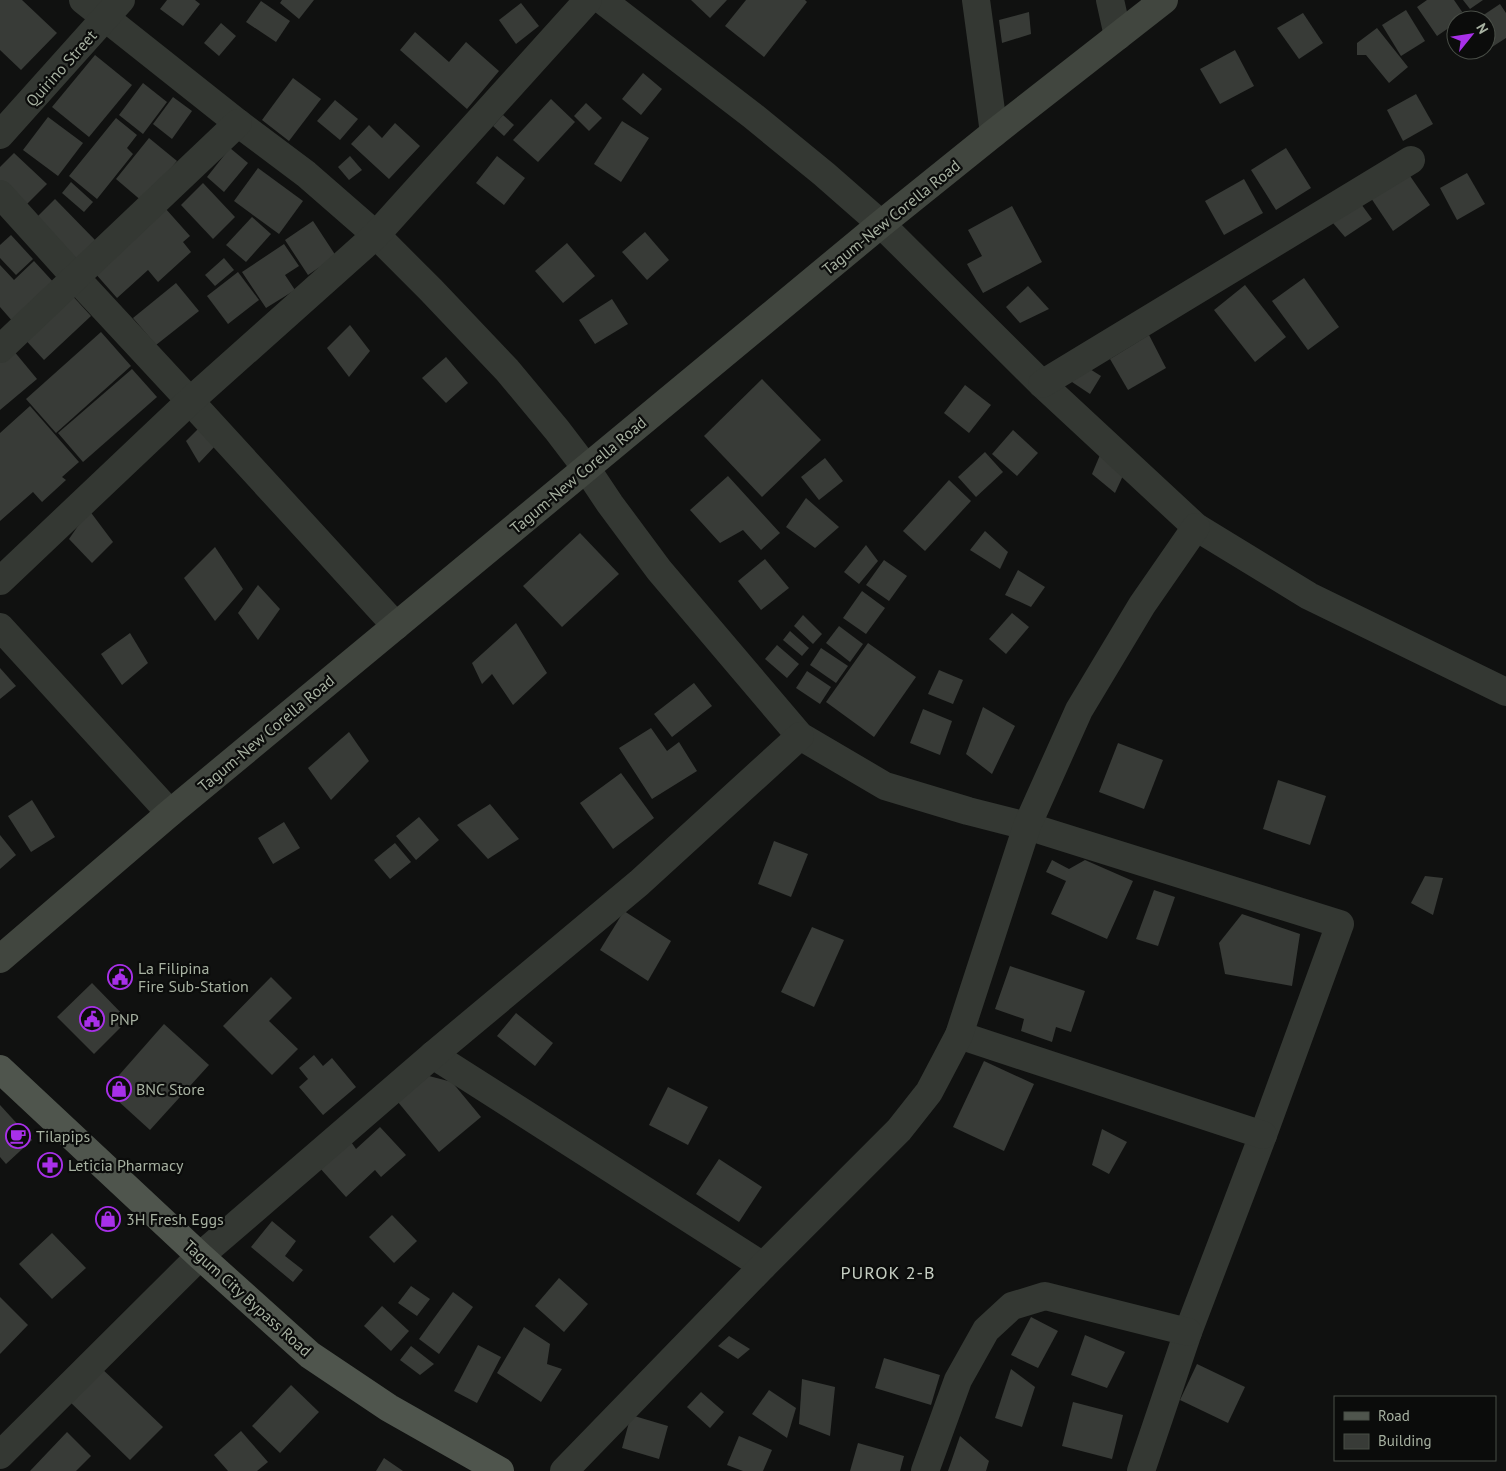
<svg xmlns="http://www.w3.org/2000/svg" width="1506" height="1471" viewBox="0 0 1506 1471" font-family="'PT Sans',sans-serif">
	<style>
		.building { fill: #383b37 }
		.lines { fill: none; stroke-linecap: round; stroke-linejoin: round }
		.street { stroke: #343833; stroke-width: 28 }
		.secondary { stroke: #41463f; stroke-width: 28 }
		.primary { stroke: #4f554d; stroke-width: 28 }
		.labels { text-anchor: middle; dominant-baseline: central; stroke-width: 4.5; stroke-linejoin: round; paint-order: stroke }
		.street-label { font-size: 16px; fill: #a7b1a1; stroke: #0b0c0b }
		.poi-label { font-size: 16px; fill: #a7b1a1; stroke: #0b0c0b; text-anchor: start }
		.neighbourhood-label { font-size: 18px; letter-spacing: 1px; fill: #c5cec2; stroke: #0b0c0b }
	</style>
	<rect width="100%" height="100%" fill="#101110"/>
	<g class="building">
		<polygon points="0,0 22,0 57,33 21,70 0,50"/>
		<polygon points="167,0 195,0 200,4 183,26 160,9"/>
		<polygon points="282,0 314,0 299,19 280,3"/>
		<polygon points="691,0 727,0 710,18"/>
		<polygon points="746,0 805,0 807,2 764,57 725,26"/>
		<polygon points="1427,0 1454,0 1465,16 1460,20 1456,20 1456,23 1437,36 1417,7"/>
		<polygon points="1463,0 1483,0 1470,9"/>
		<polygon points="261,1 290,21 276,42 246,22"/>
		<polygon points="521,3 539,26 516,44 499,20"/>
		<polygon points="1500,4 1506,13 1506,38 1492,47 1486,37 1486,20 1476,20"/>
		<polygon points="1406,10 1425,41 1401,56 1382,25"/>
		<polygon points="1029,12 1031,34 1002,43 999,20"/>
		<polygon points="1303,13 1323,43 1299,59 1277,28"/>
		<polygon points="221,23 236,36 219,56 204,43"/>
		<polygon points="1377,28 1408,67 1389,83 1366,55 1357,55 1357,43"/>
		<polygon points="415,32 449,62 466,42 499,71 467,109 400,50"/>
		<polygon points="1235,50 1254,86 1220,104 1200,69"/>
		<polygon points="95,55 132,85 89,137 52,107"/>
		<polygon points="643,73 662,89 641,115 622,99"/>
		<polygon points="293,78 321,99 289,141 262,120"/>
		<polygon points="143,83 167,102 143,134 119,115"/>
		<polygon points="1416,94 1433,124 1403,141 1387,110"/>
		<polygon points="173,97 192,111 172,139 153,124"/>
		<polygon points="551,99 575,122 538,162 513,140"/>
		<polygon points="335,100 358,119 340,140 317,121"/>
		<polygon points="586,103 602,118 589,131 574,116"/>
		<polygon points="503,115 514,125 504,136 493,126"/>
		<polygon points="48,117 83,143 58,176 23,150"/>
		<polygon points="116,118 137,135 127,148 133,154 97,199 69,176"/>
		<polygon points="622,121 649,138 621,182 594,164"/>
		<polygon points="395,123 420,146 389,179 351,144 369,125 382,138"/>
		<polygon points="149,138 177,161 143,202 116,179"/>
		<polygon points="230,148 248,163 224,192 207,177"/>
		<polygon points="1286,148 1311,188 1276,210 1251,170"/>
		<polygon points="14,153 47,184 26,205 0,180 0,167"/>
		<polygon points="350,156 362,170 349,180 338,167"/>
		<polygon points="497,156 525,178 504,205 476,183"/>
		<polygon points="258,168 303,201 279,234 234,201"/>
		<polygon points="1408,173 1430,205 1393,231 1371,198"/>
		<polygon points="1467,173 1485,204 1457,220 1440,188"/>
		<polygon points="1244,179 1263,213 1224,235 1205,201"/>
		<polygon points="71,182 93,202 84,212 62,193"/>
		<polygon points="203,183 235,217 213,239 181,205"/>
		<polygon points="1356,197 1372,219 1345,237 1327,216"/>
		<polygon points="55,199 96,241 74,262 34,220"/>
		<polygon points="1012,206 1042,262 983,293 967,264 982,256 968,230"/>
		<polygon points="165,208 190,236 183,242 191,252 158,282 148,270 117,298 94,272"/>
		<polygon points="252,217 271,234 246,262 226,245"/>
		<polygon points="313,221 336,256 308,275 285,240"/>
		<polygon points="645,232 669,260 647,280 622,252"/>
		<polygon points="11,235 33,259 16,275 0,258 0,245"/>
		<polygon points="567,243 595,276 563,303 535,271"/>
		<polygon points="284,244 299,266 285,275 295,290 266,308 242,272"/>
		<polygon points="224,258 234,270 215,286 205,275"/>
		<polygon points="34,261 56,285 14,323 0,307 0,265 14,280"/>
		<polygon points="238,272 259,300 228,324 207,296"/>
		<polygon points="1304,278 1339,327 1308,350 1272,301"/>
		<polygon points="176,283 199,311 156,345 133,318"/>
		<polygon points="1245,285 1286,337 1255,362 1214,310"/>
		<polygon points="1028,286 1049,309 1020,323 1006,307"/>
		<polygon points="69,292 91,316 44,360 21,335"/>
		<polygon points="612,299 628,324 595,344 579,320"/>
		<polygon points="350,325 370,351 349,377 327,348"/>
		<polygon points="101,332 131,366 56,433 26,399"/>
		<polygon points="1149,335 1166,368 1128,390 1110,359"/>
		<polygon points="13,350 37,379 0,410 0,361"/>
		<polygon points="446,357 468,383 446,403 422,378"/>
		<polygon points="1085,366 1101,376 1090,394 1066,378"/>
		<polygon points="132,369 157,397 83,462 58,433"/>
		<polygon points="762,379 821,440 762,497 704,436"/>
		<polygon points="965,385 991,405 969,433 944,413"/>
		<polygon points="30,406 79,462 62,477 66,480 42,502 33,492 0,521 0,433"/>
		<polygon points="204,423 217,444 199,463 186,441"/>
		<polygon points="1013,430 1038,453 1017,476 992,454"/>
		<polygon points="985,452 1003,472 976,497 958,477"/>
		<polygon points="1100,455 1127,467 1115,493 1092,474"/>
		<polygon points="825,458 843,481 819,500 801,477"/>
		<polygon points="728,476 780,533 761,550 743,530 720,543 690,510"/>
		<polygon points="949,480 971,501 925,551 903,531"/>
		<polygon points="806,498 839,527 815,548 786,527"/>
		<polygon points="89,510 113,542 92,563 69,539"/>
		<polygon points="985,531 1008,552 1000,569 970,550"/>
		<polygon points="580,533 619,574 562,627 523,586"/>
		<polygon points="866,545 878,561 859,584 844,572"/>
		<polygon points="215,547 243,589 215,621 184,578"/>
		<polygon points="765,559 789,588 761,610 738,581"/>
		<polygon points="884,560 907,576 889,601 866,585"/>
		<polygon points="1018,570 1045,587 1031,607 1005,595"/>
		<polygon points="258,585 280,609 258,640 238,613"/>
		<polygon points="862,591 885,608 866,634 843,618"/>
		<polygon points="1012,613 1029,627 1006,654 989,639"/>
		<polygon points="803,615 822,634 813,644 794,626"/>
		<polygon points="516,623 547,673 513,705 492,674 482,684 472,663"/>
		<polygon points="839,626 863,644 850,662 826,643"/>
		<polygon points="790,631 809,648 802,656 783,640"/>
		<polygon points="130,633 148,663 122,685 101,654"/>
		<polygon points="868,643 916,677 874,737 826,702"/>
		<polygon points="777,645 799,664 787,678 765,659"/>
		<polygon points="821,648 848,666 836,683 810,665"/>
		<polygon points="0,668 16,686 0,699"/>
		<polygon points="939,670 963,680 953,704 928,694"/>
		<polygon points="807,671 831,687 820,704 796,688"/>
		<polygon points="694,683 712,706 672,737 654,714"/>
		<polygon points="983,707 1015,726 992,774 966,754"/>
		<polygon points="923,709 952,721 940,755 910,743"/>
		<polygon points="651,728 667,751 679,742 697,771 652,799 619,748"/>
		<polygon points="349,732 369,761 331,800 308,768"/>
		<polygon points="1118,743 1163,760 1144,809 1099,792"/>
		<polygon points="621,773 654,818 613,849 580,803"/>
		<polygon points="1278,780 1326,796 1310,845 1263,829"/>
		<polygon points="32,800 55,837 31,852 8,816"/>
		<polygon points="490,804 519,839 488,859 457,825"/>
		<polygon points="419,817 439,840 416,860 396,836"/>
		<polygon points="284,822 300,848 273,864 258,838"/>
		<polygon points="0,835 16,855 0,869"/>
		<polygon points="774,841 808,854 791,897 758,884"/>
		<polygon points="395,843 411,862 390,879 374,860"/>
		<polygon points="1052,860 1069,869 1085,860 1133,881 1107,939 1051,914 1066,881 1046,872"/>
		<polygon points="1425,876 1443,878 1433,915 1411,903"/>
		<polygon points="1154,890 1175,897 1158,946 1136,939"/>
		<polygon points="624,911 671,941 648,981 600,950"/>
		<polygon points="1242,914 1300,934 1292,986 1225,974 1219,943"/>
		<polygon points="812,927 844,940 814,1007 781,992"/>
		<polygon points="1010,966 1085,991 1071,1032 1056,1027 1052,1042 1021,1031 1024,1019 995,1009"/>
		<polygon points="271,977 292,998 269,1021 298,1049 272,1075 223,1026"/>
		<polygon points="92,983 128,1020 94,1054 57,1017"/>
		<polygon points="516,1013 553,1043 535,1066 497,1036"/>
		<polygon points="164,1024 209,1065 150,1130 106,1090"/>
		<polygon points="314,1055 323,1066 332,1058 356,1087 323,1115 299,1087 308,1079 299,1068"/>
		<polygon points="984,1061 1034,1084 1004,1151 953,1127"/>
		<polygon points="429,1076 452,1082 481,1117 439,1152 398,1102"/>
		<polygon points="668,1087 708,1107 688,1145 649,1125"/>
		<polygon points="0,1105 32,1140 6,1164 0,1157"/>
		<polygon points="380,1127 406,1155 381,1177 375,1170 346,1197 319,1167 349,1139 356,1149"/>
		<polygon points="1102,1129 1127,1142 1109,1174 1092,1165"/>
		<polygon points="719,1159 762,1187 739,1222 696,1194"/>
		<polygon points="392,1215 417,1241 394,1263 369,1237"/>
		<polygon points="272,1221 296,1241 285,1256 303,1270 293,1282 251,1247"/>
		<polygon points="52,1233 86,1268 52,1299 19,1264"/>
		<polygon points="559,1278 588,1304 564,1332 535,1306"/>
		<polygon points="411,1286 430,1299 417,1316 398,1303"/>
		<polygon points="453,1292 473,1307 439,1354 419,1339"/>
		<polygon points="0,1297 28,1325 0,1354"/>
		<polygon points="382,1306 409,1331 391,1351 364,1326"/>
		<polygon points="1031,1317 1058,1331 1038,1368 1011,1355"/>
		<polygon points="524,1327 550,1344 547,1364 562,1369 541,1402 497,1373"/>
		<polygon points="1085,1335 1125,1352 1107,1388 1071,1375"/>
		<polygon points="729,1336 750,1349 738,1359 718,1346"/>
		<polygon points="478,1345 501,1357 477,1403 454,1391"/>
		<polygon points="411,1346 434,1364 420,1375 400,1360"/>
		<polygon points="884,1358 940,1375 931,1405 875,1388"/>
		<polygon points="1197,1364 1245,1387 1228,1423 1180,1400"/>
		<polygon points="98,1365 163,1427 130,1460 66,1398"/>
		<polygon points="1011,1369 1035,1387 1022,1427 995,1418"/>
		<polygon points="802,1379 835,1387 830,1436 799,1424"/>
		<polygon points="291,1385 319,1412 280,1453 252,1426"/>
		<polygon points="769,1390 796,1408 787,1438 752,1414"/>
		<polygon points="701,1392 724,1412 710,1428 687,1407"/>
		<polygon points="1073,1402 1123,1415 1112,1459 1062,1446"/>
		<polygon points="631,1415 668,1426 659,1459 622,1448"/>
		<polygon points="241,1431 268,1462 257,1471 228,1471 214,1455"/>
		<polygon points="67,1432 91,1456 76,1471 30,1471"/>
		<polygon points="739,1436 772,1450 763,1471 743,1471 727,1465"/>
		<polygon points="960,1436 989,1461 986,1471 948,1471"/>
		<polygon points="858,1443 904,1456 900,1471 850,1471"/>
		<polygon points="384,1458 403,1471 376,1471"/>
	</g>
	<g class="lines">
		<g class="street">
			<polyline points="83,0 238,123 306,174 376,235 431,290 507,370 557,430 586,468 610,504 659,570 800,736 885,786 968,811 1027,826 1340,924 1263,1135 1188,1332 1141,1471"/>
			<polyline points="602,0 753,116 824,174 881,224 1042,384 1196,527 1309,596 1506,692"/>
			<polyline points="976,0 994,133"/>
			<polyline points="1110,0 1118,36"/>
			<polyline points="0,135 121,0"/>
			<polyline points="0,194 75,277 190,401 396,626"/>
			<polyline points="0,349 238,123"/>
			<polyline points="1042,384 1411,160"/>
			<polyline points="0,581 190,401 376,235 588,0"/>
			<polyline points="0,627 170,813"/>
			<polyline points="959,1035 1263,1135"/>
			<polyline points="433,1055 763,1266"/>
			<polyline points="0,1455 200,1256 433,1055 639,883 800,736"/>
			<polyline points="564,1471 763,1266 899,1130 929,1092 959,1035 1027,826 1079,710 1142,605 1196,527"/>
			<polyline points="925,1471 958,1380 986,1330 1012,1306 1045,1296 1188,1332"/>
		</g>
		<polyline class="secondary" points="0,959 170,813 881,224 994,133 1164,0"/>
		<polyline class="primary" points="0,1069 200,1256 310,1355 389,1408 500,1471"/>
	</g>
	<defs>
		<symbol id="civic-ring" viewBox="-11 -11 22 22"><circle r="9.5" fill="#0b0c0b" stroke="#a830e9" stroke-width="1.5"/><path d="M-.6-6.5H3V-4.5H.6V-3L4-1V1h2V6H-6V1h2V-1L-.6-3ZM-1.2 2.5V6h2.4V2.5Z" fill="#a830e9"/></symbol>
		<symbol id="shop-ring" viewBox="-11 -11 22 22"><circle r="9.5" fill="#0b0c0b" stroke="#a830e9" stroke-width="1.5"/><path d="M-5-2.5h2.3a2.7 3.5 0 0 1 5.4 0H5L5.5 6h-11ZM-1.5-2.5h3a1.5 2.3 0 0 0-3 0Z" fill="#a830e9"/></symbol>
		<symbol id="cafe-ring" viewBox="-11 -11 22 22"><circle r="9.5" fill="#0b0c0b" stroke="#a830e9" stroke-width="1.5"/><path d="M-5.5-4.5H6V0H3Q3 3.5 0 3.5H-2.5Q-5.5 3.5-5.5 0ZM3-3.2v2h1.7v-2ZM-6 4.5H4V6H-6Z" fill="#a830e9"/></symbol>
		<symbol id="pharmacy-ring" viewBox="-11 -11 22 22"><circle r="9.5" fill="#0b0c0b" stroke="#a830e9" stroke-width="1.5"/><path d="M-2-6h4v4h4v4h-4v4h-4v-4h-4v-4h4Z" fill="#a830e9"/></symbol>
	</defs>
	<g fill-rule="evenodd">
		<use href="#civic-ring" x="106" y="963" width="28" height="28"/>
		<use href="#civic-ring" x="78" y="1005" width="28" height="28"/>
		<use href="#shop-ring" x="105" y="1075" width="28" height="28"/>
		<use href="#cafe-ring" x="4" y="1122" width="28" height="28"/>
		<use href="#pharmacy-ring" x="36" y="1151" width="28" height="28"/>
		<use href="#shop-ring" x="94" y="1205" width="28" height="28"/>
	</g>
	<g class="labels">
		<g class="street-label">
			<text transform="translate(61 68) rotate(-48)">Quirino Street</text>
			<text transform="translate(891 217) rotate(-39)">Tagum-New Corella Road</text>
			<text transform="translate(578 475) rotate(-40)">Tagum-New Corella Road</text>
			<text transform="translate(266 733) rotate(-40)">Tagum-New Corella Road</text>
			<text transform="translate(248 1298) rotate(42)">Tagum City Bypass Road</text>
		</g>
		<g class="poi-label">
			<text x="138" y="968">La Filipina<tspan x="138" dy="18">Fire Sub-Station</tspan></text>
			<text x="110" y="1019">PNP</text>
			<text x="136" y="1089">BNC Store</text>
			<text x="36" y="1136">Tilapips</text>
			<text x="68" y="1165">Leticia Pharmacy</text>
			<text x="126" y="1219">3H Fresh Eggs</text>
		</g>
		<g class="neighbourhood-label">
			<text x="888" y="1272">PUROK 2-B</text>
		</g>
	</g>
	<rect x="1334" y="1396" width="162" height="65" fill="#0b0c0b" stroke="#494e47"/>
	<rect x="1344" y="1412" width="25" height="8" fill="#4f554d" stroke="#494e47"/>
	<text x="1378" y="1421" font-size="15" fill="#a7b1a1">Road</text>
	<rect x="1344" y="1434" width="25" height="15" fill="#383b37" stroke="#494e47"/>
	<text x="1378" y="1446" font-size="15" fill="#a7b1a1">Building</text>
	<g transform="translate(1471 35) rotate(60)"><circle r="24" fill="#0b0c0b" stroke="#494e47"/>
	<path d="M0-4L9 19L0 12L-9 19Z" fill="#a830e9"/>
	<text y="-8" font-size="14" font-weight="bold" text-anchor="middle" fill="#a7b1a1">N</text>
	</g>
</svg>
